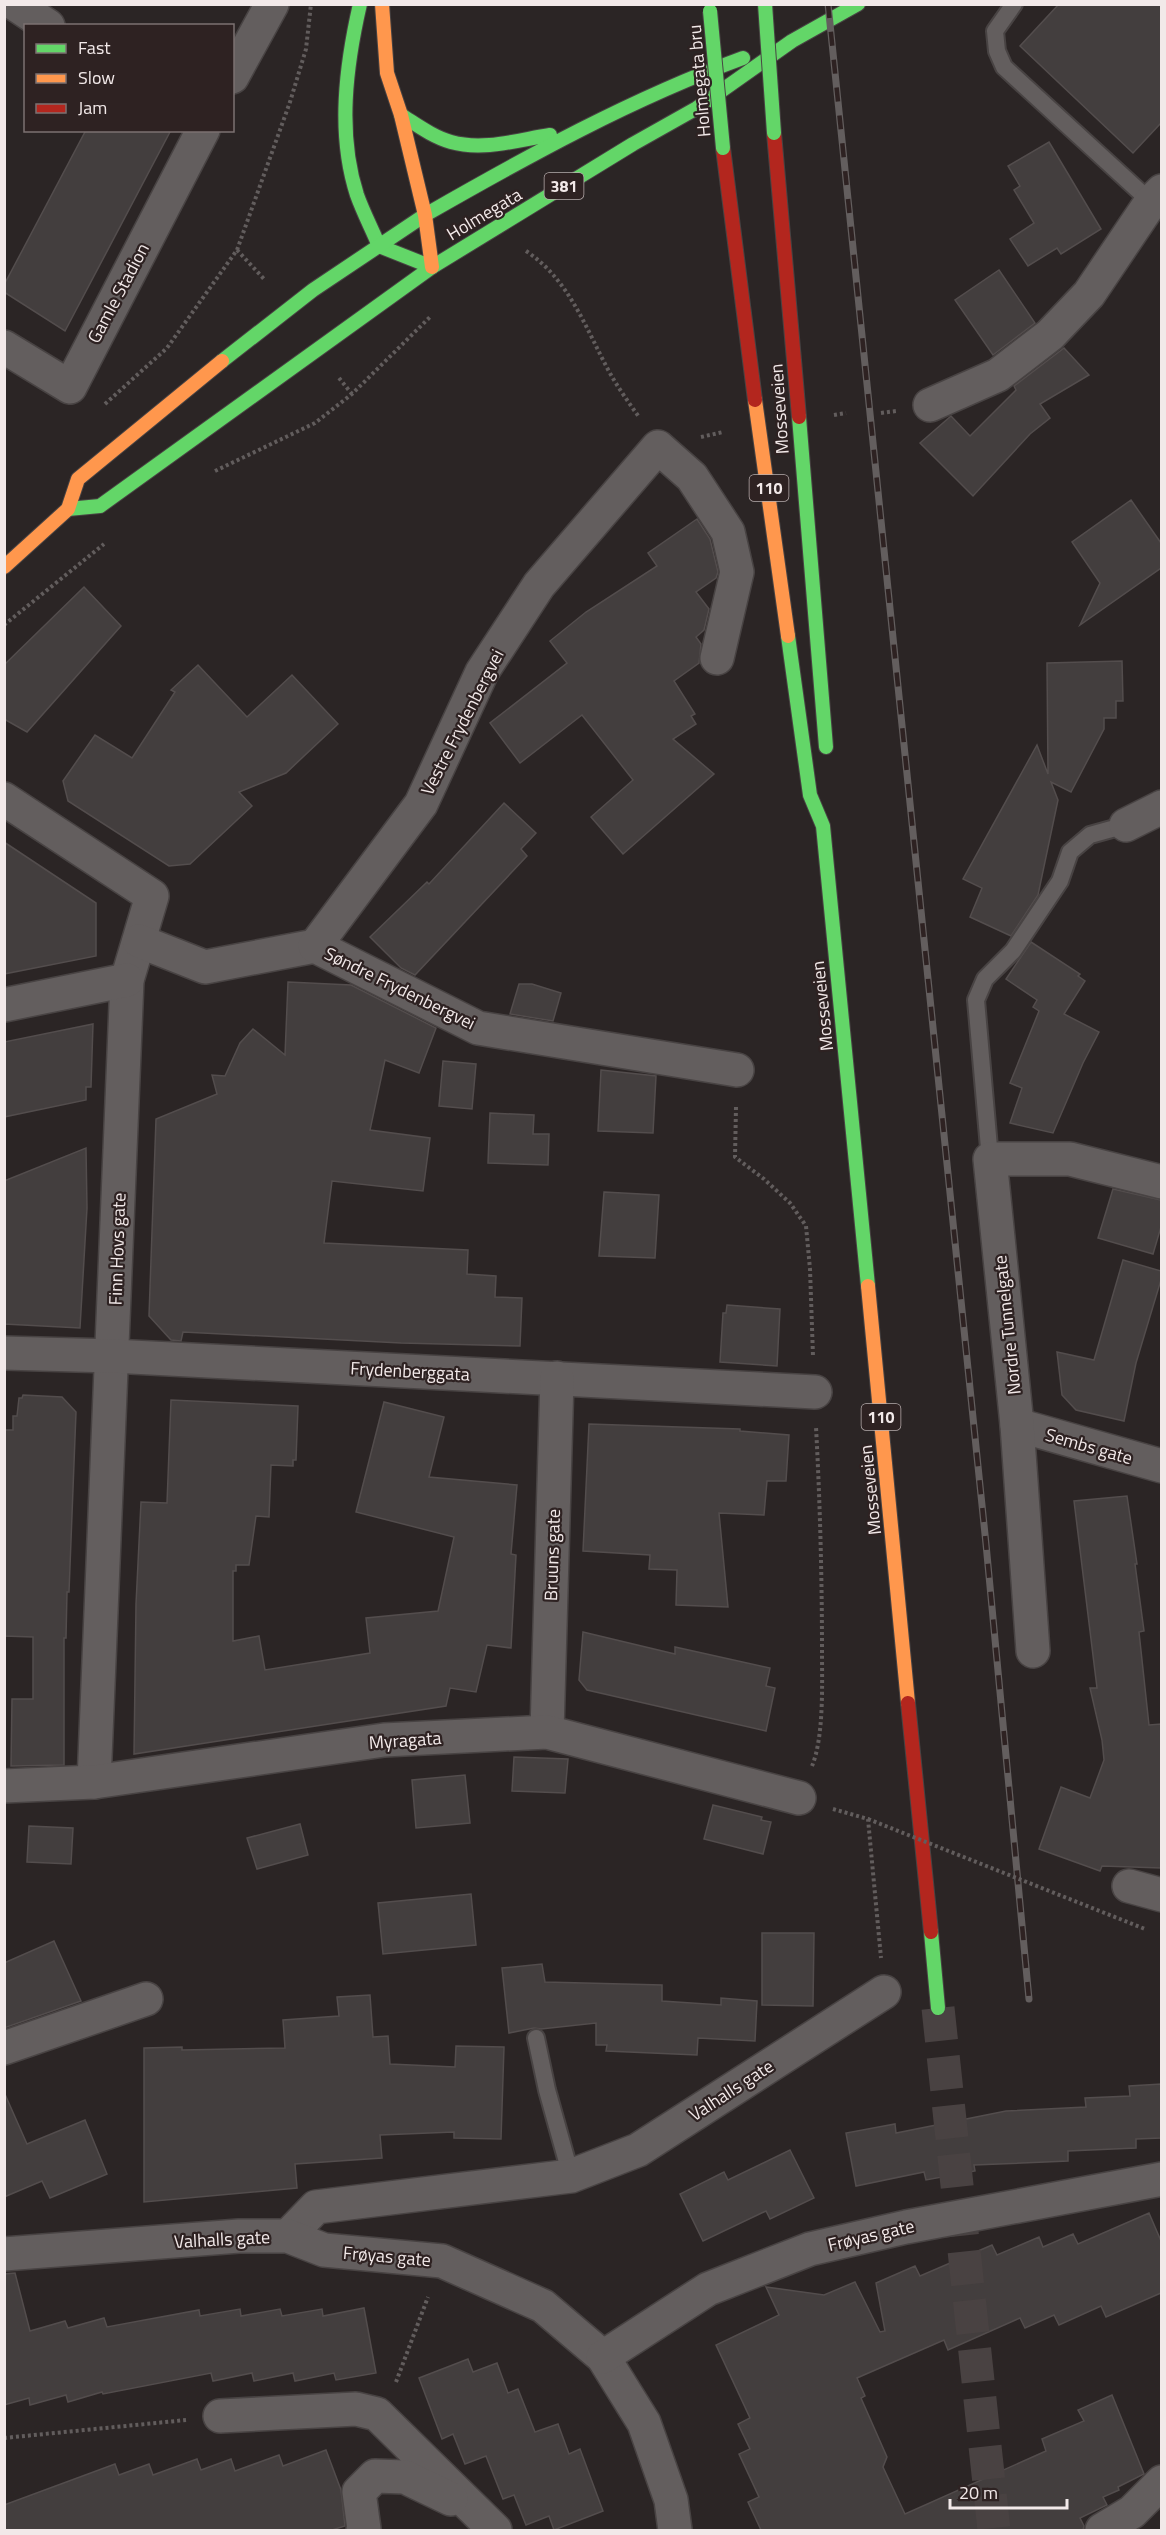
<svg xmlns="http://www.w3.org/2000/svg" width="1166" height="2535" viewBox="0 0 1166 2535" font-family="'Titillium Web',sans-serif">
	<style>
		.building { fill: #433e3e; stroke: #534d4d; stroke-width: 1.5 }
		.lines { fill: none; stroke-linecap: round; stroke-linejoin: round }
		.highway-tunnel { stroke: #494242; stroke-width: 33; stroke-dasharray: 33 16; stroke-linecap: butt }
		.lane-casing { stroke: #484343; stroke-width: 20 }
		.street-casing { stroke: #484343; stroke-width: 36 }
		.fast-casing { stroke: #484343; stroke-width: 16 }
		.slow-casing { stroke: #484343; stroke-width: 16 }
		.jam-casing { stroke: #484343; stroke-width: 16 }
		.path { stroke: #625d5d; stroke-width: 4; stroke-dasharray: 3 3; stroke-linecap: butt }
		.lane { stroke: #635e5e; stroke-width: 16 }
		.street { stroke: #635e5e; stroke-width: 33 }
		.fast { stroke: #63d668; stroke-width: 14 }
		.slow { stroke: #ff974d; stroke-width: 14 }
		.jam { stroke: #b3261e; stroke-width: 14 }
		.rail-casing { stroke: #635e5e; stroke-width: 7 }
		.rail { stroke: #2e2222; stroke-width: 4.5; stroke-dasharray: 14; stroke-linecap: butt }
		.fast-bridge-casing { stroke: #484343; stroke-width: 16; stroke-linecap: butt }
		.path-bridge { stroke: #625d5d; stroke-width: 4; stroke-dasharray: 3 3; stroke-linecap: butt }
		.fast-bridge { stroke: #63d668; stroke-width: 14 }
		.labels { text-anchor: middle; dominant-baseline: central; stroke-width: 4.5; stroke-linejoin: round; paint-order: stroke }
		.shield { fill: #2e2222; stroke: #b7adad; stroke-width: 1.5 }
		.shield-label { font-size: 16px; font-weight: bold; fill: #f2e9e9 }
		.street-label { font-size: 18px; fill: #f2e9e9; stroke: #2e2222 }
	</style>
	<rect width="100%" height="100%" fill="#2b2525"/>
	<g class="building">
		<polygon points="1059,4 1161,4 1161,123 1133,153 1020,46"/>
		<polygon points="86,130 171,130 65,331 4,292 4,285"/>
		<polygon points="1049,142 1101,229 1061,254 1057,248 1028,266 1010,239 1034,223 1014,190 1020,186 1008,166"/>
		<polygon points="999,270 1035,323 993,355 955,300"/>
		<polygon points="1064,348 1089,375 1040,404 1050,418 1030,434 973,496 920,443 951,416 970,436 1016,390 1014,386"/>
		<polygon points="1131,500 1161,543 1161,568 1080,625 1100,583 1072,542"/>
		<polygon points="697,519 710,539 718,572 716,578 696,592 709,609 704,630 696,637 701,644 699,663 674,681 695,714 691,716 696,724 673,739 714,774 623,854 591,817 633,780 582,715 520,763 490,723 567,663 550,641 586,612 657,566 648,553"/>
		<polygon points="84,587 121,626 27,732 4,719 4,665"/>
		<polygon points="1122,661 1123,701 1116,701 1116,718 1104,718 1104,729 1071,792 1051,782 1058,800 1038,895 1011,936 970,917 982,888 963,879 1037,745 1048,774 1047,663"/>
		<polygon points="198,665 247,717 292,675 338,724 286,773 239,792 252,806 190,864 169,866 68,801 63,781 95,735 132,758 175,692 171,690"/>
		<polygon points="504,803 536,833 521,849 527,856 415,975 401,968 370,937 427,882 429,884"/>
		<polygon points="4,842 96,903 96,956 4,974"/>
		<polygon points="1031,942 1080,974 1078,976 1085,981 1064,1014 1099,1032 1083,1063 1053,1133 1010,1123 1022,1088 1010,1083 1039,1011 1033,1007 1037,1000 1006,979"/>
		<polygon points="288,982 351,985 436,1028 419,1073 385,1060 370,1130 430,1138 423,1191 332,1181 324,1243 468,1250 467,1274 496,1276 495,1297 522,1298 520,1346 401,1343 183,1332 181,1341 171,1340 149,1316 156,1119 217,1094 212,1075 225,1076 240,1043 253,1029 285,1055"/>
		<polygon points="519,984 532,984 561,993 553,1021 510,1014"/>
		<polygon points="93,1024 91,1087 86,1087 86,1100 4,1117 4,1042"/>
		<polygon points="443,1061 476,1064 472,1109 439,1106"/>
		<polygon points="601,1070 656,1076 653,1133 598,1131"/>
		<polygon points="490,1113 534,1115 533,1134 549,1134 548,1165 488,1163"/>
		<polygon points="86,1148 87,1208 80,1328 4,1324 4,1181"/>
		<polygon points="1113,1189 1161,1200 1161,1227 1153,1254 1098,1238"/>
		<polygon points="604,1192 659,1195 655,1258 599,1256"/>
		<polygon points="1123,1260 1161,1271 1161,1280 1136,1363 1124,1421 1076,1410 1062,1395 1057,1352 1094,1360"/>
		<polygon points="727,1305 780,1309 777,1366 720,1362 723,1313 726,1313"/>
		<polygon points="23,1395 62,1397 76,1412 69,1592 67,1592 66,1638 64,1638 64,1765 11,1766 12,1699 33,1699 33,1637 4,1636 4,1430 13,1430 13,1416 17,1416 19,1398 22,1398"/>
		<polygon points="171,1400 298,1406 296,1460 293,1460 293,1466 271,1465 269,1517 256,1516 249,1565 236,1565 236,1571 233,1571 233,1641 259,1636 265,1670 370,1653 366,1618 438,1611 454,1537 356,1512 384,1402 444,1417 429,1477 517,1485 511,1554 516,1555 511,1648 487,1645 476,1692 450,1688 446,1706 134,1754 136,1604 141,1502 167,1503"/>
		<polygon points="589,1424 740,1429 740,1431 789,1435 786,1481 767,1481 764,1515 719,1513 728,1607 676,1605 677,1570 649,1569 650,1555 583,1551"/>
		<polygon points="1127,1496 1137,1564 1135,1564 1144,1631 1139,1632 1149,1725 1161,1724 1161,1868 1102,1866 1100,1871 1039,1849 1061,1787 1090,1798 1104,1760 1102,1740 1090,1688 1097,1688 1074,1501"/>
		<polygon points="583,1632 675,1654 675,1647 770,1668 766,1686 775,1688 766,1731 587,1690 579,1680"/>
		<polygon points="514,1757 568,1759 565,1793 512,1791"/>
		<polygon points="465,1775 470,1823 416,1828 412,1780"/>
		<polygon points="713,1805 762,1817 761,1820 771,1822 763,1854 704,1839"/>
		<polygon points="300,1824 308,1855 257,1869 247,1838"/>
		<polygon points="29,1826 73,1828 71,1864 27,1862"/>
		<polygon points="471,1894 476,1945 383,1954 378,1903"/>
		<polygon points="762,1933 814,1933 813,2006 762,2005"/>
		<polygon points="54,1941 81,2001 4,2028 4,1963"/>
		<polygon points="542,1964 545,1982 662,1985 662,2001 721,2005 721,1998 757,2001 755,2041 698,2038 697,2055 606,2051 607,2045 596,2045 596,2023 541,2029 534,2028 509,2033 502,1968"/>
		<polygon points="370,1995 373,2037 388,2036 390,2064 455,2067 456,2046 504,2047 501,2139 454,2138 454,2132 380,2135 382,2158 295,2164 297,2188 144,2202 144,2048 182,2047 182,2050 285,2048 283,2020 339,2016 337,1997"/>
		<polygon points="1161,2084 1161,2138 1136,2139 1136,2148 1068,2151 1068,2161 974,2165 975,2171 926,2180 924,2172 856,2186 846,2133 895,2124 896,2133 1006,2111 1086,2107 1085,2098 1130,2096 1129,2086"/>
		<polygon points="4,2092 27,2144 85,2120 107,2174 50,2198 42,2181 4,2197"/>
		<polygon points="790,2150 814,2198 770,2219 766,2211 703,2241 680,2194 724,2172 728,2180"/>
		<polygon points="1149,2213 1161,2241 1161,2293 1106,2317 1101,2306 1059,2325 1054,2315 1025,2328 1020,2318 948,2350 944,2340 857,2378 865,2396 861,2398 887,2457 883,2467 905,2514 1046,2451 1042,2439 1084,2421 1078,2410 1112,2395 1144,2474 1118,2487 1119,2490 1103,2497 1107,2505 1080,2518 1084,2526 1083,2530 761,2530 748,2502 759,2497 739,2454 750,2449 738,2424 750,2418 716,2345 779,2315 766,2287 824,2295 855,2282 880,2332 885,2331 876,2283 915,2266 920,2276 992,2245 997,2255 1039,2237 1043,2247 1073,2234 1078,2244"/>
		<polygon points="15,2273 30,2331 65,2321 68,2328 104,2318 107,2327 199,2310 200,2316 240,2309 241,2316 280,2309 282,2316 322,2309 323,2316 364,2308 376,2373 336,2380 334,2373 295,2381 293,2373 254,2381 252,2373 213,2381 211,2373 103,2394 102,2392 68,2402 66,2395 30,2405 29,2398 4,2405 4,2274"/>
		<polygon points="468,2359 473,2372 497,2363 508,2393 518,2389 535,2432 558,2424 569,2454 580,2449 603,2511 554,2530 549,2516 526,2525 514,2495 503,2499 486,2456 465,2464 453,2434 442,2439 419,2378"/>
		<polygon points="326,2450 341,2490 345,2526 332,2530 4,2530 4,2505 115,2464 119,2475 149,2464 153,2475 197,2459 201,2470 231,2459 235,2471 279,2455 283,2466"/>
	</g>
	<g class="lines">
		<polyline class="highway-tunnel" points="938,2008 994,2530"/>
		<defs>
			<g id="lane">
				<polyline points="1014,4 995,31 997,51 1004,67 1151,202"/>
				<polyline points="990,1159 976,1000 985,979 1013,951 1060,881 1070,852 1090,835 1126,825"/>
				<polyline points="536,2038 547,2090 571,2176"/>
			</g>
			<g id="street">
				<polyline points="15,4 48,26"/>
				<polyline points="232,77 272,4"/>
				<polyline points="4,347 70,387 203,130"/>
				<polyline points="930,405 998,375 1050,335 1089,294 1151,202 1162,191"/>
				<polyline points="4,799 152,896 127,980 94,1782"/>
				<polyline points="1126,825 1162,807"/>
				<polyline points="139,941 205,967 315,946 478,1028 737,1070"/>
				<polyline points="315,946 421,804 482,672 539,585 658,447 692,477 728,532 737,572 717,658"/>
				<polyline points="4,1005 127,980"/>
				<polyline points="4,1353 112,1356 815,1392"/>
				<polyline points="1017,1425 1162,1466"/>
				<polyline points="1033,1651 1017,1425 990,1159 1070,1159 1162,1182"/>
				<polyline points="547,1732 557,1378"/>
				<polyline points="4,1786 94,1782 384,1740 547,1732 799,1798"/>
				<polyline points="1129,1886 1162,1895"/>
				<polyline points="4,2048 146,1999"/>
				<polyline points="288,2236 316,2207 571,2176 638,2150 884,1992"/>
				<polyline points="4,2254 239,2236 288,2236 324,2250 442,2261 543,2306 603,2357 644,2423 671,2500 675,2530"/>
				<polyline points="603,2357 708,2289 810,2249 906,2227 1162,2179"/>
				<polyline points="220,2416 356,2409 377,2414 495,2530"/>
				<polyline points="363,2530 364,2529 359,2492 375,2476 405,2477 451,2499"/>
				<polyline points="1102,2530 1132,2512 1162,2482"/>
			</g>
			<g id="fast">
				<path d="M360,4c-14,61 -23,130 -3,191 6,17 15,34 22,51l53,21"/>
				<path d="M401,115c16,10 32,22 50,27 32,9 67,-2 99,-7"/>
				<path d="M425,215c103,-59 206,-116 318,-157"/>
				<polyline points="432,267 633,144 697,108 792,41 858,4"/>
				<polyline points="222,361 313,290 425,215"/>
				<polyline points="799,417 826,747"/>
				<polyline points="68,509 100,506 432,267"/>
				<polyline points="788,636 810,795 823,826 868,1286"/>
				<polyline points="931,1932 938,2008"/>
			</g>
			<g id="slow">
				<polyline points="382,4 387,73 401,115 425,215 432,267"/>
				<polyline points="755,400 788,636"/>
				<polyline points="4,567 68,509 78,479 222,361"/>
				<polyline points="868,1286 908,1703"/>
			</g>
			<g id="jam">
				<polyline points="774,133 799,417"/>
				<polyline points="723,148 755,400"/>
				<polyline points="908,1703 931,1932"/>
			</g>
		</defs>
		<use href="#lane" class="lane-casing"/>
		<use href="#street" class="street-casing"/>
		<use href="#fast" class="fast-casing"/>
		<use href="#slow" class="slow-casing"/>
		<use href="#jam" class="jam-casing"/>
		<g class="path">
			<polyline points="237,250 265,280"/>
			<path d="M526,251c45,30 60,79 85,124 8,14 18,28 28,42"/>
			<polyline points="339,378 352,394"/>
			<polyline points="105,404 167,348 237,250 290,102 306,49 311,4"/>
			<polyline points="881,413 896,411"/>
			<polyline points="834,415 846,413"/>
			<polyline points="701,437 723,432"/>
			<polyline points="215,471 315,423 352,394 431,316"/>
			<polyline points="4,625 104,544"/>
			<polyline points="736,1107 735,1157 764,1179 790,1203 806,1226 810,1269 813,1356"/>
			<path d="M812,1766c12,-29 10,-82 10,-114 0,-75 -2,-150 -6,-225"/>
			<polyline points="833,1809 868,1819 881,1958"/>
			<polyline points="396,2382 428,2297"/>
			<polyline points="4,2438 186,2420"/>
		</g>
		<use href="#lane" class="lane"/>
		<use href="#street" class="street"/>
		<use href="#fast" class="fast"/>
		<use href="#slow" class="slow"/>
		<use href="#jam" class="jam"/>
		<defs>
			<polyline id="rail" points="828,4 986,1544 1029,1999"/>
		</defs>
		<use href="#rail" class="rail-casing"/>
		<use href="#rail" class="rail"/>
		<defs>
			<g id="fast-bridge">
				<polyline points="765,4 774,133"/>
				<polyline points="710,11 723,148"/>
			</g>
		</defs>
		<use href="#fast-bridge" class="fast-bridge-casing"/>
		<polyline class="path-bridge" points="868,1819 1145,1929"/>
		<use href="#fast-bridge" class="fast-bridge"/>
	</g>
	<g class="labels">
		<g class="shield">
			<rect x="544.5" y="173" width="39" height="26" rx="4.5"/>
			<rect x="749.5" y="475" width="39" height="26" rx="4.5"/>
			<rect x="861.5" y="1404" width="39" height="26" rx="4.5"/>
		</g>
		<g class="shield-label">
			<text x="564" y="186">381</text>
			<text x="769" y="488">110</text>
			<text x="881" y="1417">110</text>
		</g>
		<g class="street-label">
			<text transform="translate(699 81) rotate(-95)">Holmegata bru</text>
			<text transform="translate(484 214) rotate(-31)">Holmegata</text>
			<text transform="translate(118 293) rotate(-62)">Gamle Stadion</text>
			<text transform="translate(779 409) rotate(-94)">Mosseveien</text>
			<text transform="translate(462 722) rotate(-63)">Vestre Frydenbergvei</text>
			<text transform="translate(400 988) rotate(26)">Søndre Frydenbergvei</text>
			<text transform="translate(822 1006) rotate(-96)">Mosseveien</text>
			<text transform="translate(117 1249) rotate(-88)">Finn Hovs gate</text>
			<text transform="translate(1007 1325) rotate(-96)">Nordre Tunnelgate</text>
			<text transform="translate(410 1371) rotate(3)">Frydenberggata</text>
			<text transform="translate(1089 1446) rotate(16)">Sembs gate</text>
			<text transform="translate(870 1490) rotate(-96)">Mosseveien</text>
			<text transform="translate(552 1555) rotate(-88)">Bruuns gate</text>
			<text transform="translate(405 1740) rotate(-4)">Myragata</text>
			<text transform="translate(731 2090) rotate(-33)">Valhalls gate</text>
			<text transform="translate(871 2235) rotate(-13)">Frøyas gate</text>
			<text transform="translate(222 2239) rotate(-3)">Valhalls gate</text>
			<text transform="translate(387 2256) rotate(5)">Frøyas gate</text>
		</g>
	</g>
	<rect width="1166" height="2535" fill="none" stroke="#f2e9e9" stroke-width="12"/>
	<rect x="24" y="24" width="210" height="108" fill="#2e2222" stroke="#7c7272" stroke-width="1.5"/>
	<rect x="36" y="44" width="30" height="9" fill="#63d668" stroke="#7c7272" stroke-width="1.5"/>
	<text x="78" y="54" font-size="18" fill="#f2e9e9">Fast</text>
	<rect x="36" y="74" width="30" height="9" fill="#ff974d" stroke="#7c7272" stroke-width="1.5"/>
	<text x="78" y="84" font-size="18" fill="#f2e9e9">Slow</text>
	<rect x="36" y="104" width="30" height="9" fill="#b3261e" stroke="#7c7272" stroke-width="1.5"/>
	<text x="78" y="114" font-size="18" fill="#f2e9e9">Jam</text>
	<path d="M950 2499v9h117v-9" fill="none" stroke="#f2e9e9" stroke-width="3"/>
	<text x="959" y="2499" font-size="18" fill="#f2e9e9" stroke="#2e2222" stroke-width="4.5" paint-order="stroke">20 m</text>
</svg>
